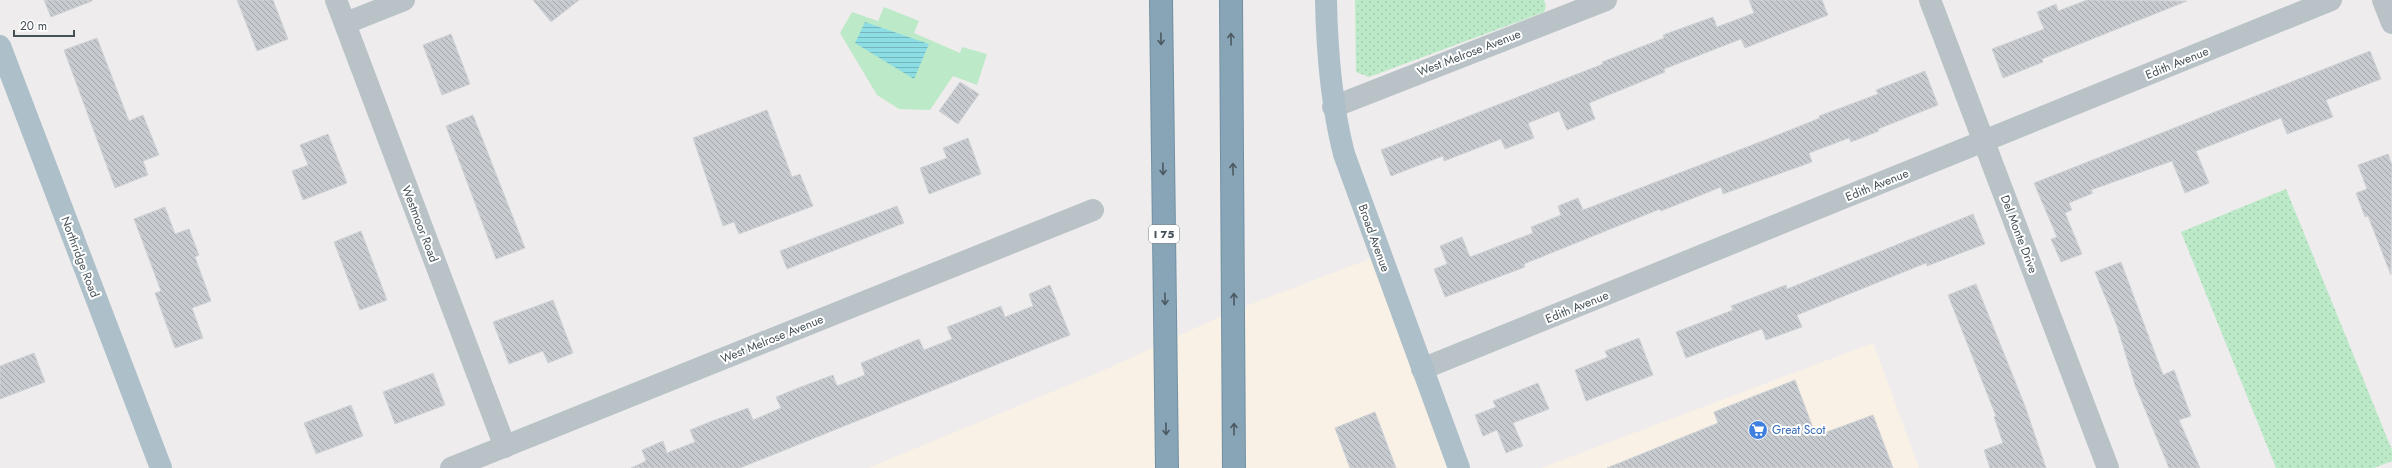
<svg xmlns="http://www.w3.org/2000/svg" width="2392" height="468" viewBox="0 0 2392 468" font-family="Jost,sans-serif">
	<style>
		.commercial { fill: #f9f1e5 }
		.grass { fill: url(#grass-dots) }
		.pitch { fill: #bceac8 }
		.water { fill: url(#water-rules) }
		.building { fill: url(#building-back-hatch); stroke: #d0d3d7 }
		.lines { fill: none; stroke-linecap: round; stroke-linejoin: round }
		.highway-casing { stroke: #7290a3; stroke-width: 24 }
		.minor { stroke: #b8c2c7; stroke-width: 22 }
		.major { stroke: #adbfc9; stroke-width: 22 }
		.highway { stroke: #87a5b7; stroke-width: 22 }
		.oneway { stroke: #4c5961 }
		.labels { text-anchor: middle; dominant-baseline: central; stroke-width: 4; stroke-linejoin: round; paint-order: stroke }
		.shield { fill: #fff; stroke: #7e8589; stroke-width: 1 }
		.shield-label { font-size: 11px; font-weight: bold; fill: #465157 }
		.street-label { font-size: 12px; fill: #465157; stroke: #fff }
		.shop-label { font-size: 12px; fill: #366cbe; stroke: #fff; text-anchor: start }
	</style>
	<defs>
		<pattern id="grass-dots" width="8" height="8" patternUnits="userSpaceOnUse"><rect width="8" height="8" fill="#bceac8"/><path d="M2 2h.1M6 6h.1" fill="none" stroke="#a3caae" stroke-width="1.8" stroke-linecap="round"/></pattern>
		<pattern id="water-rules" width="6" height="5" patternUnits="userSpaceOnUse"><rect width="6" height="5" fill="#8ddde4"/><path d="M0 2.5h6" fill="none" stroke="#75b6bc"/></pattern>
		<pattern id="building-back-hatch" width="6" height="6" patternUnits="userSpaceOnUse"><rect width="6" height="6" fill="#c7cace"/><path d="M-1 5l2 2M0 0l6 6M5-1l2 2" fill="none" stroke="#a3a6aa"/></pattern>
	</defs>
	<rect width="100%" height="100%" fill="#eeecec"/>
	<g class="commercial">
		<polygon points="1380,255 1459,468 868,468 1093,375 1235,310"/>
		<polygon points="1873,343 1919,468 1541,468"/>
	</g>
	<g class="grass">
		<polygon points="1355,0 1544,0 1546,6 1544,12 1369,77 1356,72"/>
		<polygon points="2286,189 2392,450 2392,461 2374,468 2276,468 2181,232"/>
	</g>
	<polygon class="pitch" points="884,7 919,21 914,33 960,53 962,47 987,54 977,85 953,76 930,110 899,109 877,95 840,33 852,12 878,21"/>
	<polygon class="water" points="865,22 929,44 914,79 855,43"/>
	<g class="building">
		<polygon points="44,0 92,0 92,1 51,17"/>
		<polygon points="237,0 273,0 288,39 257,51"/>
		<polygon points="533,0 579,0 551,22"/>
		<polygon points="1749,0 1822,0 1828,15 1745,48 1741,39 1664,69 1665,72 1589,103 1595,119 1567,130 1559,111 1528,123 1534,138 1505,149 1501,139 1444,161 1443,156 1391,176 1381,150 1603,64 1602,62 1664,38 1663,35 1713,17 1717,27 1754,13"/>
		<polygon points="2087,0 2187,1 2042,59 2043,62 2003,78 1992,49 2044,29 2037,12 2056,4 2058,11"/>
		<polygon points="451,34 470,84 442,95 423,45"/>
		<polygon points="97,38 129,121 143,115 159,155 143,161 148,175 115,188 64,50"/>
		<polygon points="2370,51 2381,79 2326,100 2333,117 2287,134 2281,118 2196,151 2209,183 2185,193 2172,161 2091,190 2093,193 2069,203 2072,210 2065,213 2082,254 2061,262 2051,239 2057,237 2034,183"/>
		<polygon points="1925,71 1938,105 1878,129 1879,131 1851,142 1849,138 1809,153 1812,162 1723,194 1721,187 1661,211 1660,209 1524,264 1525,267 1445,297 1434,269 1447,264 1440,246 1462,237 1470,257 1533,233 1531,227 1561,215 1558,206 1578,198 1583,210 1765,140 1820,118 1819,116 1878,94 1876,90"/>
		<polygon points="960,82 979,94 958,124 939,111"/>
		<polygon points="767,110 792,177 800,174 813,206 739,234 734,222 723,226 693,138"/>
		<polygon points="473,115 525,248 496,259 446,126"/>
		<polygon points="328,134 347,183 303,200 292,171 308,165 300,145"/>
		<polygon points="968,138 981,174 929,194 920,168 947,158 943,148"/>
		<polygon points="2388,154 2392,165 2391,275 2368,216 2365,217 2356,193 2367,189 2358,165"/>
		<polygon points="897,206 904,223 787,269 780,251"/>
		<polygon points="165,207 175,234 189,229 199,255 195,257 211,301 192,308 203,338 175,348 155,293 161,291 134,219"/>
		<polygon points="1973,214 1985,244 1927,266 1926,263 1797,315 1802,327 1766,340 1762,329 1686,358 1676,332 1733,310 1731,306 1786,285 1787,289"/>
		<polygon points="361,231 387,300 360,310 334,242"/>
		<polygon points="2121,262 2163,375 2174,370 2191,416 2179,420 2200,468 2169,468 2135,385 2117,326 2095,272"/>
		<polygon points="1976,284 2025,406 2046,468 1990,468 1984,450 2003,443 1994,417 1996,416 1948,295"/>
		<polygon points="1050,285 1070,335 740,468 631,468 646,461 642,450 663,441 667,453 695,442 690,430 712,421 748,408 753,420 781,408 776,397 798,388 833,375 837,386 865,375 861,363 919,339 924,350 952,339 947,327 1001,306 1005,317 1033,306 1029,294"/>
		<polygon points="553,300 573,353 548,363 543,351 509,364 493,322"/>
		<polygon points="1639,338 1653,375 1586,401 1575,370 1608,357 1605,351"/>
		<polygon points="34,353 45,382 0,399 0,366"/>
		<polygon points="433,373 445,405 395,424 383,392"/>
		<polygon points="1795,380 1816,436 1873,415 1893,468 1607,468 1718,423 1714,412"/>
		<polygon points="1538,383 1549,409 1513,423 1523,446 1506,453 1497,430 1483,436 1475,415 1496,407 1493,401"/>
		<polygon points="351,405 363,436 316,454 304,423"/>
		<polygon points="1375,412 1396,468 1350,468 1335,428"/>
	</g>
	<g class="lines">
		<defs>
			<g id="highway">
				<polyline points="1161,0 1167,468"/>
				<polyline points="1231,0 1234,468"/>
			</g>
		</defs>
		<use href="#highway" class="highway-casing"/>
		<g class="minor">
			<polyline points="336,0 505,447"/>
			<polyline points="1930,0 2108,468"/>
			<polyline points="2383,0 2392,23"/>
			<polyline points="346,23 404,0"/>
			<polyline points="1333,107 1606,0"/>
			<polyline points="1422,369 2331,0"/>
			<polyline points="451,468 1093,210"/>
		</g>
		<g class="major">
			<path d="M1326,0c1,53 5,103 18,154l115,314"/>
			<polyline points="0,46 161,468"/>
		</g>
		<use href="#highway" class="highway"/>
	</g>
	<defs><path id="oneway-shaft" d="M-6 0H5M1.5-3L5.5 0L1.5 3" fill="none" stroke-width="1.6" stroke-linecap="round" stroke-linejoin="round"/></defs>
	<g class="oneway">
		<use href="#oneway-shaft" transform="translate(1161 39) rotate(89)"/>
		<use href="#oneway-shaft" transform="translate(1231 39) rotate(-91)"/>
		<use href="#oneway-shaft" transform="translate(1163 169) rotate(89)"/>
		<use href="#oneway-shaft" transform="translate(1233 169) rotate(-91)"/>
		<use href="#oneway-shaft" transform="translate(1165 299) rotate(89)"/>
		<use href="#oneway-shaft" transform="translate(1234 299) rotate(-91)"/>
		<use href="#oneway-shaft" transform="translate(1166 429) rotate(89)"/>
		<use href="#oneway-shaft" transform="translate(1234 429) rotate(-90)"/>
	</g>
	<defs>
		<symbol id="supermarket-disc" viewBox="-11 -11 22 22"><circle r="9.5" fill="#3f7fe0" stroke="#fff"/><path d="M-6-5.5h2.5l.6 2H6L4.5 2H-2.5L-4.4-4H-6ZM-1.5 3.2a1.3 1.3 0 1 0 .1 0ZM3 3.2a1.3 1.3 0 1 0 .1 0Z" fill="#fff"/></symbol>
	</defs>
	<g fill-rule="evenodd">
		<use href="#supermarket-disc" x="1747" y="419" width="22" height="22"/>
	</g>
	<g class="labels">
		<rect class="shield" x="1149" y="225" width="30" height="18" rx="3"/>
		<g class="shield-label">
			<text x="1164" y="234">I 75</text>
		</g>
		<g class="street-label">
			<text transform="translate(1469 53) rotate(-21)">West Melrose Avenue</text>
			<text transform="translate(2177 63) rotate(-22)">Edith Avenue</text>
			<text transform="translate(1877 185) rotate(-22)">Edith Avenue</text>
			<text transform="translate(420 224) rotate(69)">Westmoor Road</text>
			<text transform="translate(2019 234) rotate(69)">Del Monte Drive</text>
			<text transform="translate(1374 238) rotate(70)">Broad Avenue</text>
			<text transform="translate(80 257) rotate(69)">Northridge Road</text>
			<text transform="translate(1577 307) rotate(-22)">Edith Avenue</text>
			<text transform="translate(772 339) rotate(-22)">West Melrose Avenue</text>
		</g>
		<g class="shop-label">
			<text x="1772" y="430">Great Scot</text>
		</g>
	</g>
	<path d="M14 30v6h60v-6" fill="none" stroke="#465157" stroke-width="2"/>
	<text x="20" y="30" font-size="12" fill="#465157" stroke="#ffffff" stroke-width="3" paint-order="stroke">20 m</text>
</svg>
